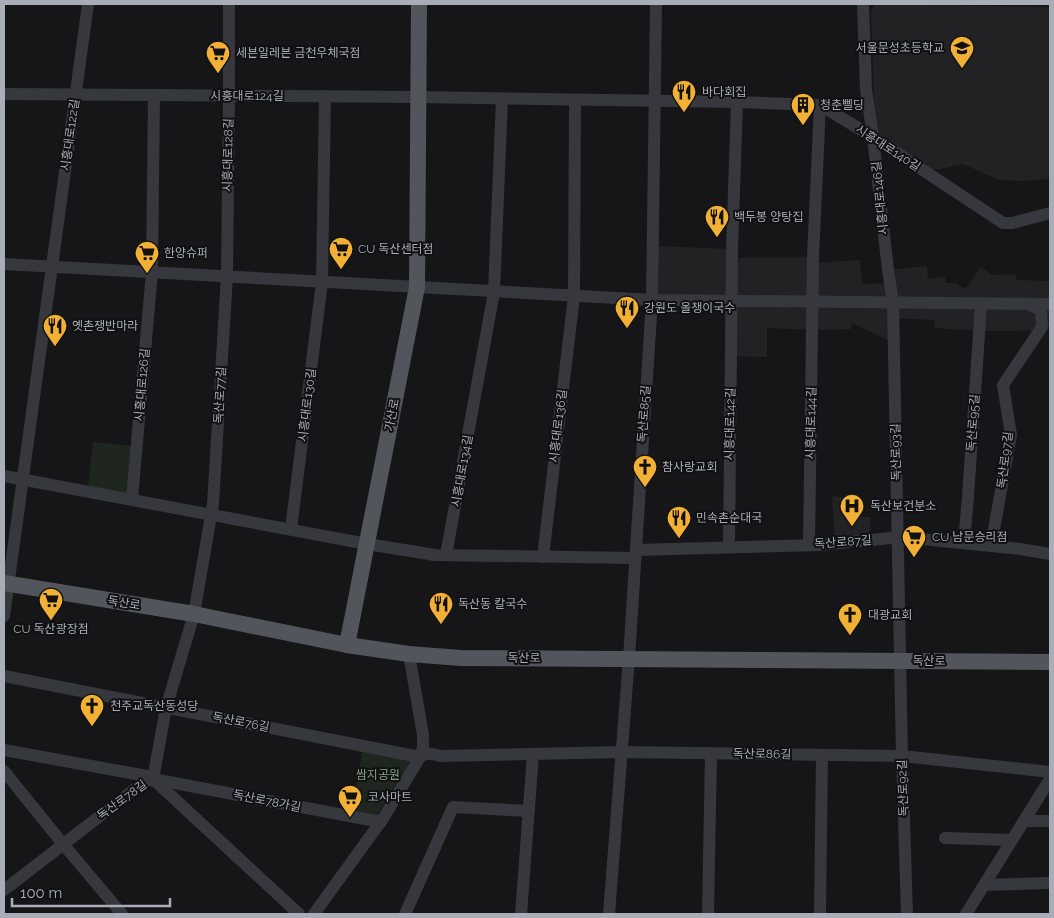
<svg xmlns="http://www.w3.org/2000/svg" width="1054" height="918" viewBox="0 0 1054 918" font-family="Raleway,'Noto Sans KR',sans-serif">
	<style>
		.built { fill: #222225 }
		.green { fill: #1e261f }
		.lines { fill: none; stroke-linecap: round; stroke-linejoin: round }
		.minor { stroke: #37383d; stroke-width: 12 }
		.major { stroke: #53555c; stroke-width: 16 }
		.labels { text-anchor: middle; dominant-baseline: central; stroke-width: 4; stroke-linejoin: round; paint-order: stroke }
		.poi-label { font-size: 12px; fill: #a8adb8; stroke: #111113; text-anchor: start }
		.street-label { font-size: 12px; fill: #a8adb8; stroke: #111113 }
		.park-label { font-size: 12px; fill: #7fa381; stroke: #111113 }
	</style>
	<rect width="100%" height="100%" fill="#161618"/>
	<g class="built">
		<polygon points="875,4 1050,7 1050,179 1022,181 999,180 963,164 940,169 931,169 878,135 875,128 871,11"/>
		<polygon points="658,246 732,249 732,258 813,257 813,263 860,260 862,284 890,283 888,270 927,266 928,279 945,277 945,283 956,283 963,288 967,287 981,267 992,275 1015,274 1017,280 1050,281 1050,327 1042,322 1037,334 1028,330 1012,331 979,331 935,328 934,320 890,318 890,341 852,323 851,329 812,330 767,328 767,357 731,356 732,313 725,307 655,306"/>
		<polygon points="832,496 859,499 862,517 870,517 870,537 835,540"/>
	</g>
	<g class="green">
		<polygon points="93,442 133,446 128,494 88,488"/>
		<polygon points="362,752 411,760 377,815 352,811"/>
	</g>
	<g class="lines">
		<g class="minor">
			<polyline points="863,4 866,89 873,137 888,270 893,303 902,756 907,914"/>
			<polyline points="4,94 418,97 737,102 820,105 873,137 1003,223 1012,223 1050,213"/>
			<polyline points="4,264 652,300 1050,304"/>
			<polyline points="4,476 367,544 435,555 635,558"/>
			<polyline points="132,499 152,272 154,95"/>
			<polyline points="291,529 322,282 325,96"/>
			<polyline points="964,543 968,497 981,304"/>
			<polyline points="809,545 813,257 820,105"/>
			<polyline points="991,546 1011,435 1003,385 1042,327 1041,310 1030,305"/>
			<polyline points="729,547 732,249 737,102"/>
			<polyline points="636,550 819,545 902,537 1020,549 1050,554"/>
			<polyline points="446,555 494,292 502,99"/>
			<polyline points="543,557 574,296 575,100"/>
			<polyline points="4,616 88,4"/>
			<path d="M4,676l416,81c7,-5 13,-3 20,-1l182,-4 280,4 148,16"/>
			<polyline points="4,750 147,776 153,779 381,822"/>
			<polyline points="4,771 63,844 122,914"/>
			<polyline points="153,779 299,914"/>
			<polyline points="1024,821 1050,821"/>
			<polyline points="945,838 1012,840"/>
			<polyline points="984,885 1050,883"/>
			<polyline points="4,890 144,782 153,779 166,708 194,614 213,504 227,276 229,96 229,4"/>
			<polyline points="314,914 384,817 420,757 423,748 423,735 409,654"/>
			<polyline points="405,914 453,807 529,811"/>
			<polyline points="521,914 533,754"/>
			<polyline points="609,914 629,658 652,300 656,4"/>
			<polyline points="708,914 711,753"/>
			<polyline points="820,914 822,755"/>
			<polyline points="966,914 1050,779"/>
		</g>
		<g class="major">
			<polyline points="4,583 194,614 347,645 409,654 461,658 1050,662"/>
			<polyline points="347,645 417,287 419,4"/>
		</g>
	</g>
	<defs>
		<symbol id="school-pin" viewBox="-11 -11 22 30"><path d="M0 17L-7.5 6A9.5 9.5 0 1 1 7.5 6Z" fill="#f2b134" stroke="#111113"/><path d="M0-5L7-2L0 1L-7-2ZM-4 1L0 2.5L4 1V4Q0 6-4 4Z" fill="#111"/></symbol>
		<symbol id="supermarket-pin" viewBox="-11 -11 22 30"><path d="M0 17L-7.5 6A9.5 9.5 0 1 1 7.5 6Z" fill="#f2b134" stroke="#111113"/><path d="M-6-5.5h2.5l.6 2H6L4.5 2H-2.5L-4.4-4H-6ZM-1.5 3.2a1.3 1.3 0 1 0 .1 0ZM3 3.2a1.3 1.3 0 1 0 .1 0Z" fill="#111"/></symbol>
		<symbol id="restaurant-pin" viewBox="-11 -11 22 30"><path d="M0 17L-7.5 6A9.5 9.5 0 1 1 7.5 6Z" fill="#f2b134" stroke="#111113"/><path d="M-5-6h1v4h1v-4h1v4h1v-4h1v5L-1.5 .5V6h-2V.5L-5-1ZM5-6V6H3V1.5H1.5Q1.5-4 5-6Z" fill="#111"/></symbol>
		<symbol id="building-pin" viewBox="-11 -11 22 30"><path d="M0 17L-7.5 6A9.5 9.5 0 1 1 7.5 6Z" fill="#f2b134" stroke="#111113"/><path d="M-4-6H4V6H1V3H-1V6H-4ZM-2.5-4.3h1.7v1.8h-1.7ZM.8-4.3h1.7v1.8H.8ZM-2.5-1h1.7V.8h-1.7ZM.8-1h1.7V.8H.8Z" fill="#111"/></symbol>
		<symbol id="church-pin" viewBox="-11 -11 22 30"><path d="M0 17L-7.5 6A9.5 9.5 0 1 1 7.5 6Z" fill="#f2b134" stroke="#111113"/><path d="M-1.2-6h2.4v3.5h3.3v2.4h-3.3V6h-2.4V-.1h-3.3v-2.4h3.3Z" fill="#111"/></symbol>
		<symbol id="hospital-pin" viewBox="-11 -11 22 30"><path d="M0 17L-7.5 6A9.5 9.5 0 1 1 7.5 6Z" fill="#f2b134" stroke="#111113"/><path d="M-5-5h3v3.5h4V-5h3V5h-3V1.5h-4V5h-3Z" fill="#111"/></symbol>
	</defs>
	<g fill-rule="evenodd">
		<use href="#school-pin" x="948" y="34" width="28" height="38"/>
		<use href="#supermarket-pin" x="204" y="39" width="28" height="38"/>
		<use href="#restaurant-pin" x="670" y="78" width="28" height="38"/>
		<use href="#building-pin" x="789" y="91" width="28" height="38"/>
		<use href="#restaurant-pin" x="703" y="203" width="28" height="38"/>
		<use href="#supermarket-pin" x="327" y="235" width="28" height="38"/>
		<use href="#supermarket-pin" x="133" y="239" width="28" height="38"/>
		<use href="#restaurant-pin" x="613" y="294" width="28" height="38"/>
		<use href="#restaurant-pin" x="41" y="312" width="28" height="38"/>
		<use href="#church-pin" x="631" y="453" width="28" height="38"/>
		<use href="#hospital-pin" x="838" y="492" width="28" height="38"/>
		<use href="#restaurant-pin" x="665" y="504" width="28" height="38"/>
		<use href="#supermarket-pin" x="900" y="523" width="28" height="38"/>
		<use href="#supermarket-pin" x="37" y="586" width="28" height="38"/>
		<use href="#restaurant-pin" x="427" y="590" width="28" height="38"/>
		<use href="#church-pin" x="836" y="601" width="28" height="38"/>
		<use href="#church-pin" x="78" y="692" width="28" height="38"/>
		<use href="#supermarket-pin" x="336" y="783" width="28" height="38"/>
	</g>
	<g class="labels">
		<g class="poi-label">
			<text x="944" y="48" text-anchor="end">서울문성초등학교</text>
			<text x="236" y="53">세븐일레븐 금천우체국점</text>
			<text x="702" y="92">바다회집</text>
			<text x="820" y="105">청춘삘딩</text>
			<text x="734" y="217">백두봉 양탕집</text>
			<text x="358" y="249">CU 독산센터점</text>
			<text x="164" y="253">한양슈퍼</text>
			<text x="644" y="308">강원도 올챙이국수</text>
			<text x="72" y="326">옛촌쟁반마라</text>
			<text x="662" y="467">참사랑교회</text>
			<text x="870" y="506">독산보건분소</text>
			<text x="696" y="518">민속촌순대국</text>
			<text x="932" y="537">CU 남문승리점</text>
			<text x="458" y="604">독산동 칼국수</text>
			<text x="868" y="615">대광교회</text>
			<text x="51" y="629" text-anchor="middle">CU 독산광장점</text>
			<text x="110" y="706">천주교독산동성당</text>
			<text x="368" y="797">코사마트</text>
		</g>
		<g class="street-label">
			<text x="247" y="96">시흥대로124길</text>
			<text transform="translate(70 135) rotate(-82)">시흥대로122길</text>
			<text transform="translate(888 148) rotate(33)">시흥대로140길</text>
			<text transform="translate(228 155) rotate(-89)">시흥대로128길</text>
			<text transform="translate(880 198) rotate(-96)">시흥대로146길</text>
			<text transform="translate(142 385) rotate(-85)">시흥대로126길</text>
			<text transform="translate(220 395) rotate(-87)">독산로77길</text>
			<text transform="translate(307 405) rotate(-83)">시흥대로130길</text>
			<text transform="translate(644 414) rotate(-86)">독산로85길</text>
			<text transform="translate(392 415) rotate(-79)">가산로</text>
			<text transform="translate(811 423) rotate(-89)">시흥대로144길</text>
			<text transform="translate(973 423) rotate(-86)">독산로95길</text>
			<text transform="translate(730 424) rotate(-89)">시흥대로142길</text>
			<text transform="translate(558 426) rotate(-83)">시흥대로136길</text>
			<text transform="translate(896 452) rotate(-91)">독산로93길</text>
			<text transform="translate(1005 460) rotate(-83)">독산로97길</text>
			<text transform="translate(462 471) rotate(-80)">시흥대로134길</text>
			<text transform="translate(843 542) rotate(-4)">독산로87길</text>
			<text transform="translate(124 603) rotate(9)">독산로</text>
			<text x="524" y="658">독산로</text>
			<text x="929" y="661">독산로</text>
			<text transform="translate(241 722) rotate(11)">독산로76길</text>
			<text transform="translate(762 754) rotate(1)">독산로86길</text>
			<text transform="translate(903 788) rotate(-92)">독산로92길</text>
			<text transform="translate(122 800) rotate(-36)">독산로78길</text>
			<text transform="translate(267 801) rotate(11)">독산로78가길</text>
		</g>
		<g class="park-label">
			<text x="378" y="775">쌈지공원</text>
		</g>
	</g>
	<rect width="1054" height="918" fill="none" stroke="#a8adb8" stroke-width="10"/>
	<path d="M12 898v8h158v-8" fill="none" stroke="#a8adb8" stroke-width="2.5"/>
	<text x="20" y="898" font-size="15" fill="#a8adb8" stroke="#111113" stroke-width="4" paint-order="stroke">100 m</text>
</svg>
